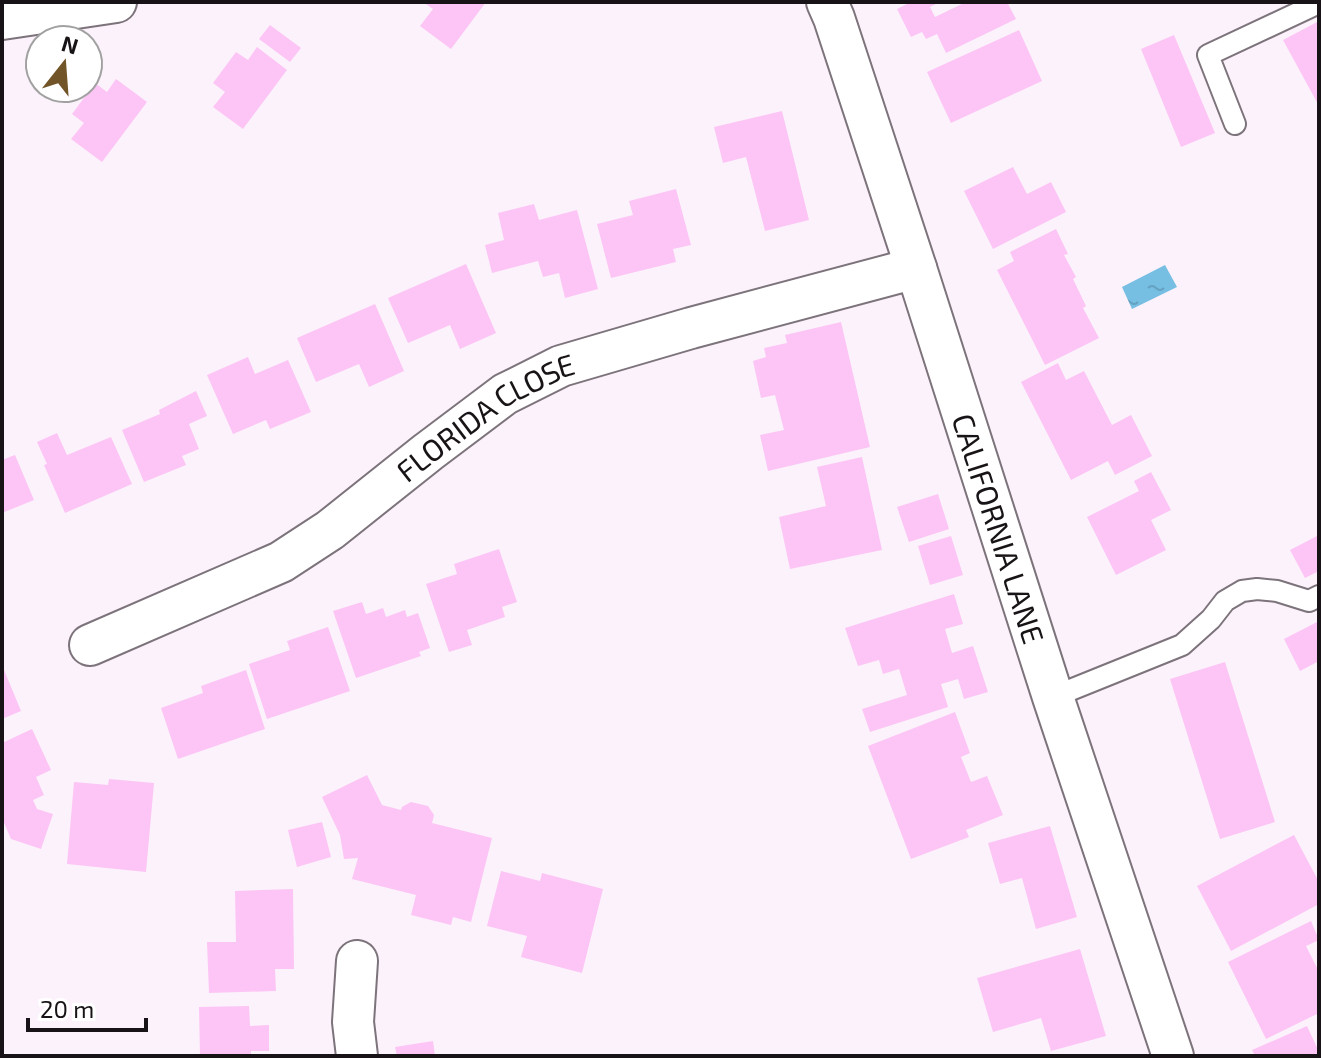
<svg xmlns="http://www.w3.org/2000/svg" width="1321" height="1058" viewBox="0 0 1321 1058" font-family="'Exo 2',sans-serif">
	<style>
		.water { fill: url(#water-ripples) }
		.building { fill: #fcc5f5 }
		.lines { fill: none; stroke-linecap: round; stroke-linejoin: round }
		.lane-casing { stroke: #7c737b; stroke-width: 24 }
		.street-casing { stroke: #7c737b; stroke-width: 44 }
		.lane { stroke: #fff; stroke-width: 20 }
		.street { stroke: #fff; stroke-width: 40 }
		.labels { text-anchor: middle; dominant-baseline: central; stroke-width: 8; stroke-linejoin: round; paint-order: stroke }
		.street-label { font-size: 30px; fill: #171316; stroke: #fff }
	</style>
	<defs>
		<pattern id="water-ripples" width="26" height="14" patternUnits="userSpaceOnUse" patternTransform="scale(2)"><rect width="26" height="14" fill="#76bee2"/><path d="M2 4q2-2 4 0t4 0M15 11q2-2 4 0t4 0" fill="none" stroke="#65a2c1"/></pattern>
	</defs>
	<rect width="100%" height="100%" fill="#fcf2fb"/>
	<polygon class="water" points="1165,265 1177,287 1132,309 1122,287"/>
	<g class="building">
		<polygon points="423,2 486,2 451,49 420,26 433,9"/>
		<polygon points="911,2 940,2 930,7 935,17 966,2 1007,2 1016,19 946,53 937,34 926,39 922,32 911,37 897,9"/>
		<polygon points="1319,21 1319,106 1283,40"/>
		<polygon points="270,25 301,48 290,62 259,39"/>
		<polygon points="1019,30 1042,81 951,123 927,72"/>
		<polygon points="1174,35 1215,133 1181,147 1141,49"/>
		<polygon points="257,47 287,70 243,129 213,107 225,92 213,83 236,52 248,60"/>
		<polygon points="116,79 147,102 102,162 71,139 84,123 72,114 95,83 107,92"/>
		<polygon points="782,111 809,220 765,231 746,157 723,163 714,127"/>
		<polygon points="1013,167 1027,194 1051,182 1066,212 993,249 964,191"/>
		<polygon points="676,189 691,245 673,249 676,262 611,278 597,224 633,215 629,201"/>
		<polygon points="534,204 539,220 577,210 598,289 565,298 559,273 543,277 538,261 492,273 485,245 504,240 498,213"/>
		<polygon points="1056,229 1068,254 1064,255 1076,277 1073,279 1086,306 1083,308 1099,338 1045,365 997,270 1014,261 1010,252"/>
		<polygon points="466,264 496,333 460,349 450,325 408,343 388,298"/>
		<polygon points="375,304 404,371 369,387 359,364 316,382 297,338"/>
		<polygon points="841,322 870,447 768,471 760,435 784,430 775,395 761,398 753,361 766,357 764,348 787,343 785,335"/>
		<polygon points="248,357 255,374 288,360 311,412 270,429 266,420 233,434 207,375"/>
		<polygon points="1058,363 1066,380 1084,371 1112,425 1131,415 1152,456 1115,475 1108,461 1071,480 1021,382"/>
		<polygon points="196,391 207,416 189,424 199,449 182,456 186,465 144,482 122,430 160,414 159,410"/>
		<polygon points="57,433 67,455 111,437 132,484 65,513 44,465 47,464 37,442"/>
		<polygon points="15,455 34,500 2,513 2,460"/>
		<polygon points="862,457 882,550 790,569 779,517 826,506 817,467"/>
		<polygon points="1151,472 1171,510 1151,520 1166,550 1116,575 1087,517 1139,491 1134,481"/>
		<polygon points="938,494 949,529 909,542 897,507"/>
		<polygon points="1319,535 1319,571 1305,578 1290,550"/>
		<polygon points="951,536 963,575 930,585 918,546"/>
		<polygon points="499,549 517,602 502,607 505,617 467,630 472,645 449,652 426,584 457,574 454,564"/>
		<polygon points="954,594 963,624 945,629 952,653 973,646 988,692 964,699 958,679 941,684 948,707 870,732 862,709 907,695 899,669 883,674 879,660 858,666 845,628"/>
		<polygon points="362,602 366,614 383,608 386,617 405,610 407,617 418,613 430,648 419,652 421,656 356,678 333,611"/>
		<polygon points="1319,621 1319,661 1300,671 1284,639"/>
		<polygon points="328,627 350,691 267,719 249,664 290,650 287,641"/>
		<polygon points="1225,662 1275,822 1220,839 1170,679"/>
		<polygon points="2,665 21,711 2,719"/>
		<polygon points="246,670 265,729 178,759 161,708 203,693 201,686"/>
		<polygon points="955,712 970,753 961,757 971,782 987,776 1003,815 966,830 969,837 911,859 868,746"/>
		<polygon points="32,729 51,770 36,777 44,795 33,800 37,809 53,814 41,849 11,839 2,818 2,743"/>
		<polygon points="367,775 382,805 401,810 402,807 411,802 428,806 434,815 432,823 492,838 471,922 453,917 451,925 411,915 416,895 352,879 358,858 344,859 340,835 322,797"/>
		<polygon points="109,779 154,783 146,872 67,864 74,782 108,785"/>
		<polygon points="322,822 331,857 297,867 288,830"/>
		<polygon points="1050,826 1077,917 1036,929 1022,878 1000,884 988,843"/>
		<polygon points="1294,835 1319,882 1319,904 1231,951 1197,886"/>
		<polygon points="501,871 540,881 542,873 603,889 582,973 521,957 527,936 487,926"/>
		<polygon points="293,889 294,969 275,969 276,991 209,993 207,942 236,942 235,891"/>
		<polygon points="1311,921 1319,940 1306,946 1319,972 1319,1013 1266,1039 1228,962"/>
		<polygon points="1080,949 1106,1036 1051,1051 1041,1018 993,1032 977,978"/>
		<polygon points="249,1006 250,1026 269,1025 269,1051 251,1051 251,1056 200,1056 199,1007"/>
		<polygon points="1307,1026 1319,1052 1319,1056 1255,1056 1252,1050"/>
		<polygon points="433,1041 435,1056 397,1056 395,1047"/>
	</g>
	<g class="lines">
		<defs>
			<g id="lane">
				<polyline points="1235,124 1208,55 1319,3"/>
				<polyline points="1053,697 1182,645 1211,619 1225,601 1242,591 1257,589 1277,591 1309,601 1319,596"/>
			</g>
			<g id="street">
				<path id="s1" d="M827,2l7,16 82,250 137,429 120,359"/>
				<polyline points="2,19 116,2"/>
				<path id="s2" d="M90,645l191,-83 49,-32 98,-78 77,-58 56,-28 130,-38 225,-60"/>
				<polyline points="357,961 353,1022 357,1056"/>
			</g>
		</defs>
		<use href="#lane" class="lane-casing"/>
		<use href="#street" class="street-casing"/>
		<use href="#lane" class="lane"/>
		<use href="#street" class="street"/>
	</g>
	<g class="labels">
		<g class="street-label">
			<text stroke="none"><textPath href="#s2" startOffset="460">FLORIDA CLOSE</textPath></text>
			<text stroke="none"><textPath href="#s1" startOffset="554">CALIFORNIA LANE</textPath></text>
		</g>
	</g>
	<rect width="1321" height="1058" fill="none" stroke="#171316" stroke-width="8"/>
	<g transform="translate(64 64) rotate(17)"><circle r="38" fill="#ffffff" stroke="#a2a1a2" stroke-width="2"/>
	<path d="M0-6L14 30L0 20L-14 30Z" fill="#725429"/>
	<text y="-12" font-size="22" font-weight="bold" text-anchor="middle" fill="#171316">N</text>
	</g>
	<path d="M28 1018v12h118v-12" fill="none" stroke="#171316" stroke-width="4"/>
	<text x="40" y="1018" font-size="24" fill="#171316" stroke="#ffffff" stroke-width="6" paint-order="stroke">20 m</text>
</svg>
